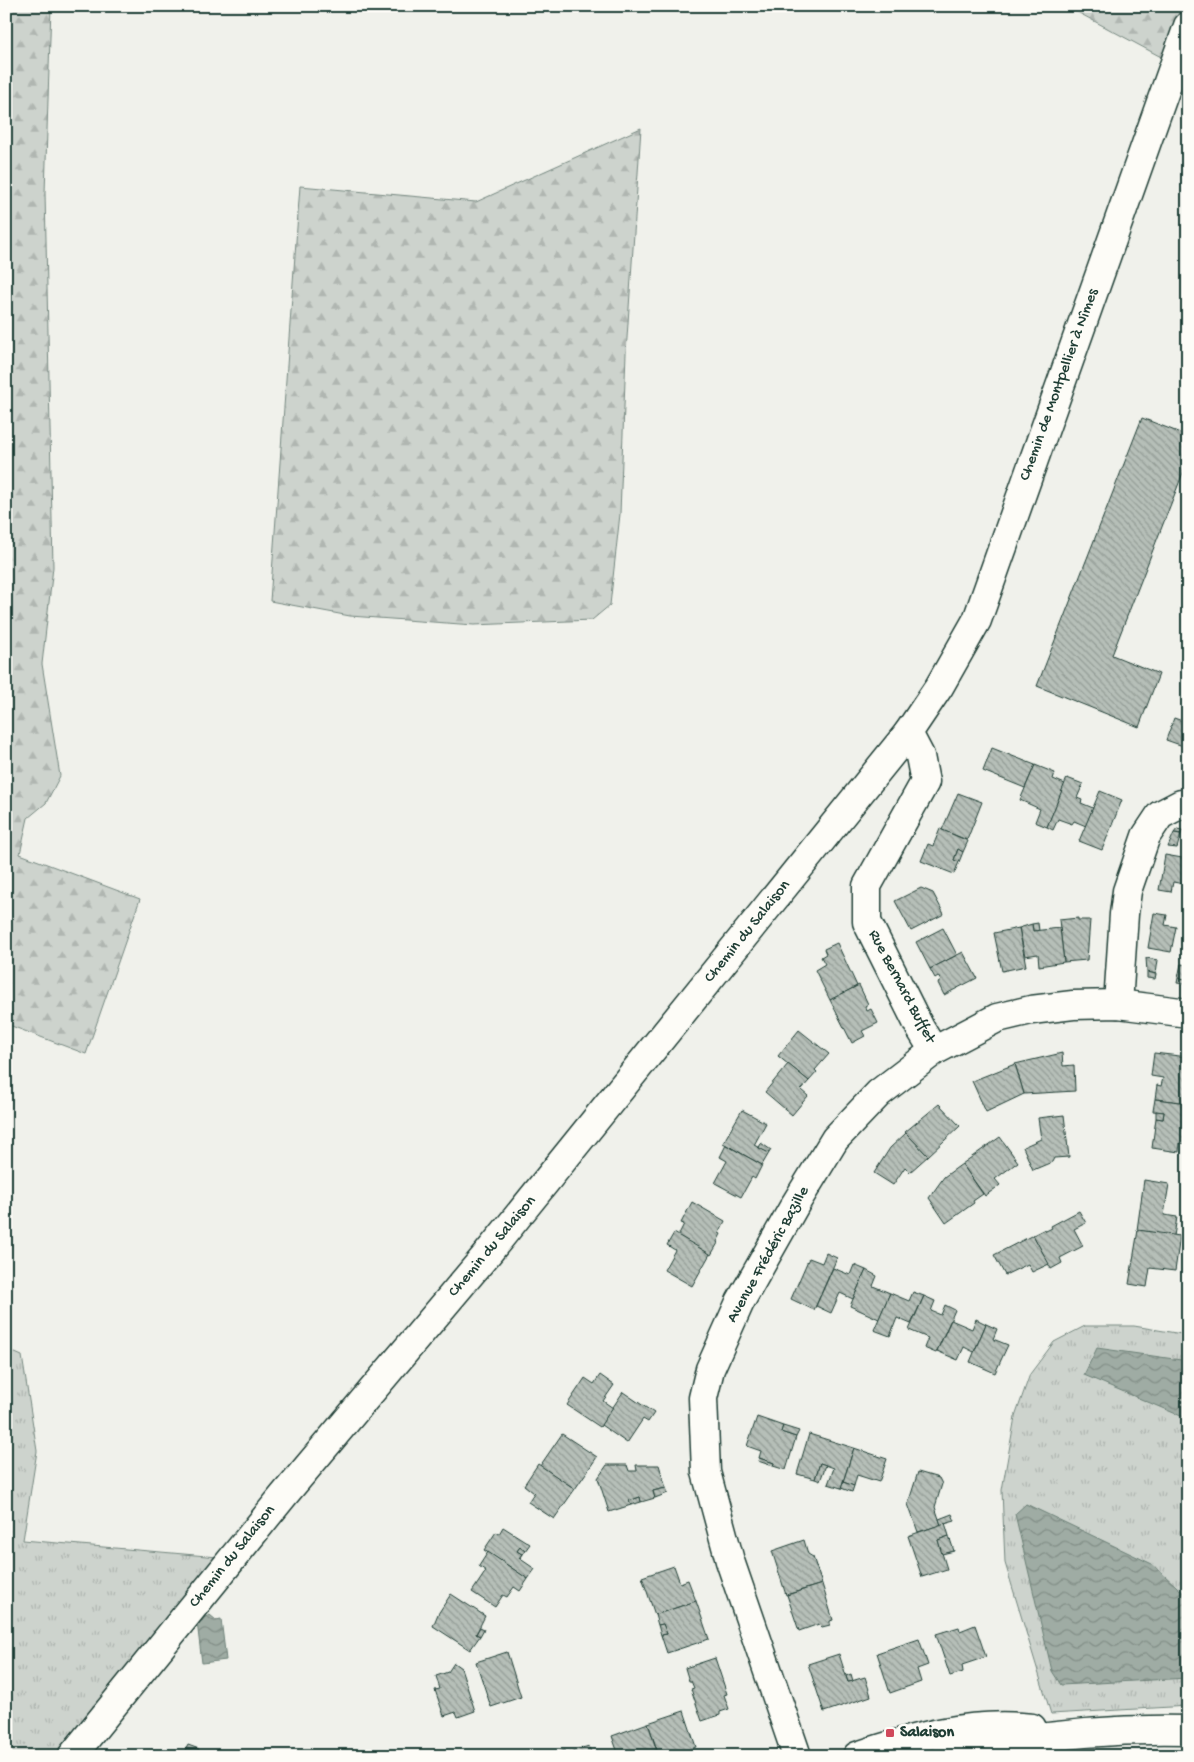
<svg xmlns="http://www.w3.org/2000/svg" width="1194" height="1762" viewBox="0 0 1194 1762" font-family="'Gochi Hand',sans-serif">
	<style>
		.grass { fill: url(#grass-tufts); stroke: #768880 }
		.forest { fill: url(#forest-firs); stroke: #768880 }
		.water { fill: url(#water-waves); stroke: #6c8077 }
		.building { fill: url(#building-back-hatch); stroke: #1f3d34 }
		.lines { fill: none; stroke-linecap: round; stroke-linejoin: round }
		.minor-casing { stroke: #1f3d34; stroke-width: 31 }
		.minor { stroke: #fdfcf7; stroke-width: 28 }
		.poi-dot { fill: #d1495b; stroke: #fdfcf7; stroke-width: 2 }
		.labels { text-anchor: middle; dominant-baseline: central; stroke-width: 5; stroke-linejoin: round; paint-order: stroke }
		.street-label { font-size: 16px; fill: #1f3d34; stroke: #fdfcf7 }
		.poi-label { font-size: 16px; font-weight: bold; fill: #1f3d34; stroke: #fdfcf7; text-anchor: start }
	</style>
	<defs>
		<pattern id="grass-tufts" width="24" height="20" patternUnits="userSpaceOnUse" patternTransform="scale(1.25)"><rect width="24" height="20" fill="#cdd3cd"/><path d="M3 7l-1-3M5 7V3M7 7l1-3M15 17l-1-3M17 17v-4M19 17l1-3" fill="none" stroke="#b0b6b1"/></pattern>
		<pattern id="forest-firs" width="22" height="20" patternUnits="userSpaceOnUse" patternTransform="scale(1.25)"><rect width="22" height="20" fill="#cdd3cd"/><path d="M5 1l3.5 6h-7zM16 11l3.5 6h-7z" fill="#b0b6b1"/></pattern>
		<pattern id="water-waves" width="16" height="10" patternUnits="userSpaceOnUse" patternTransform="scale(1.25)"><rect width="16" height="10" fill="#9faca4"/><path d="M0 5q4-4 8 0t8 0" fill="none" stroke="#818d86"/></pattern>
		<pattern id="building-back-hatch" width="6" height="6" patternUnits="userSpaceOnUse" patternTransform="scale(1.25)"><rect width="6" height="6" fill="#b6bfb8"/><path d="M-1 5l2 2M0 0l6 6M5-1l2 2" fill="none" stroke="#939c96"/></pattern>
	</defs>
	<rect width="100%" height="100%" fill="#f0f1eb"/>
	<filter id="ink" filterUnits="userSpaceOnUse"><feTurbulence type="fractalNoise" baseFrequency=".02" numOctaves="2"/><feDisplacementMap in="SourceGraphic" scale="10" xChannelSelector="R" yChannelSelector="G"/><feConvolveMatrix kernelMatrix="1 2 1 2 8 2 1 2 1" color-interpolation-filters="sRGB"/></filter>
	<g filter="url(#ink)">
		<g class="grass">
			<polygon points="1085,1326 1134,1326 1188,1335 1188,1706 1051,1714 1005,1563 1002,1490 1015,1417 1030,1374 1054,1342"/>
			<polygon points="6,1349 22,1356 37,1451 23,1540 218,1557 59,1756 6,1756"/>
		</g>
		<g class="forest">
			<polygon points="6,6 51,6 45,193 53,567 42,664 60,776 46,803 28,818 20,854 140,899 86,1054 6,1024"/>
			<polygon points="1066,6 1181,6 1163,58"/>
			<polygon points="641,128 626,353 620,514 610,605 592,620 474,625 350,616 270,601 300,186 476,202"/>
		</g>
		<g class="water">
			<polygon points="1097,1348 1188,1361 1188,1419 1084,1375"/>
			<polygon points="1026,1504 1152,1564 1188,1597 1188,1678 1061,1685 1052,1671 1015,1514"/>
			<polygon points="210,1615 216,1620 221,1619 226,1660 202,1663 197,1622 202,1621 205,1617"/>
		</g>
		<g class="building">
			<polygon points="1142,418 1188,436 1188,460 1112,655 1159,674 1139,727 1037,686"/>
			<polygon points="1174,718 1188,723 1186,747 1166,740"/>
			<polygon points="992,748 1035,765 1025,788 983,771"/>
			<polygon points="1035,765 1055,773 1053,779 1065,784 1047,827 1035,822 1040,809 1020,800"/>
			<polygon points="1067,778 1083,784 1077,798 1082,800 1081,803 1093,808 1086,826 1074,821 1072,824 1058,819 1053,830 1047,827"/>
			<polygon points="1100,791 1122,800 1102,850 1079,841"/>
			<polygon points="958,793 982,802 967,840 942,830"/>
			<polygon points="940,829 968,841 963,852 958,849 954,860 959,862 954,874 921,861 928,844 933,846"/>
			<polygon points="1177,829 1182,830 1181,834 1174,833"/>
			<polygon points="1174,833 1181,834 1177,848 1168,847"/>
			<polygon points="958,849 963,852 959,862 954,860"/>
			<polygon points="1165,855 1188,859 1184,884 1173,882 1171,892 1159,890"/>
			<polygon points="921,888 933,893 944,914 911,931 895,901"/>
			<polygon points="1154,913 1167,915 1165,925 1176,927 1171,952 1148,948"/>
			<polygon points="1078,918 1078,920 1090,920 1087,960 1064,962 1059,920"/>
			<polygon points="1038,923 1039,931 1033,931 1032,924"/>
			<polygon points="1032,924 1033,931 1060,928 1064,962 1039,966 1038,954 1025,956 1019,928"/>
			<polygon points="1188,926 1188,955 1183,954"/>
			<polygon points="943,928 957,955 930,969 916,942"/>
			<polygon points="1019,928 1026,966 1002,971 994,933"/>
			<polygon points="837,943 857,986 830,1000 815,970 825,964 821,957 826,954 824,949"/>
			<polygon points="963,952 977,978 944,995 938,983 941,981 938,976 935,978 930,969"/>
			<polygon points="1146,958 1158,960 1156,974 1147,972"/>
			<polygon points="1181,964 1188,965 1186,979 1178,978"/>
			<polygon points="1147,972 1156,974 1155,979 1147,978"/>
			<polygon points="1178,978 1186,979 1185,984 1177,983"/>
			<polygon points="859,985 868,1004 865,1006 867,1011 871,1009 878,1023 862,1031 865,1036 852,1043 830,1000"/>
			<polygon points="799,1030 829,1054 815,1070 817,1072 809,1081 778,1056"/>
			<polygon points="1062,1053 1063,1066 1074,1065 1075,1091 1024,1094 1015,1064"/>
			<polygon points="1154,1053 1188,1057 1188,1103 1155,1099 1157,1085 1161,1086 1163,1078 1151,1076"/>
			<polygon points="788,1064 809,1081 801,1090 808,1096 792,1115 765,1092"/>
			<polygon points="1015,1064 1024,1094 986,1112 972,1081"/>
			<polygon points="1155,1099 1188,1103 1188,1144 1180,1143 1179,1152 1152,1148 1156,1118 1163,1119 1164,1112 1153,1111"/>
			<polygon points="939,1104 960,1126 928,1156 905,1132"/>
			<polygon points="742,1110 766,1123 754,1145 769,1153 762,1165 723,1143"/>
			<polygon points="1156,1111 1164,1112 1163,1119 1156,1118"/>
			<polygon points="1064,1115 1069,1157 1054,1158 1052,1162 1033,1170 1023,1147 1041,1139 1038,1118"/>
			<polygon points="906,1133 928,1156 910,1172 905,1167 893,1185 874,1173 890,1148"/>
			<polygon points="1000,1137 1018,1162 995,1179 1000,1185 985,1196 962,1164"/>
			<polygon points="761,1143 771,1150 769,1153 759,1148"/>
			<polygon points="726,1145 762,1165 755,1179 752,1177 741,1197 715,1183 727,1161 720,1157"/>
			<polygon points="962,1164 983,1194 973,1201 974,1203 946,1223 929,1198 944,1177"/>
			<polygon points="1144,1180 1169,1184 1164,1215 1177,1217 1174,1236 1137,1230"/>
			<polygon points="692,1202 725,1221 719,1233 721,1234 717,1242 718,1243 711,1255 678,1236 684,1224 681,1223"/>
			<polygon points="1079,1211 1086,1223 1074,1229 1083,1246 1060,1258 1062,1263 1051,1269 1033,1235 1045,1229 1046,1231 1052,1228 1051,1226"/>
			<polygon points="1138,1230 1180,1236 1175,1271 1150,1268 1147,1287 1129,1284"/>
			<polygon points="674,1233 710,1254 692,1286 664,1270 675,1250 667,1245"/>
			<polygon points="1033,1235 1049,1264 1032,1272 1028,1264 1005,1275 994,1255"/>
			<polygon points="826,1253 837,1258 814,1310 791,1299 809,1258 822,1263"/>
			<polygon points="854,1265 866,1270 853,1299 840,1293 831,1313 816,1306 833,1268 850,1275"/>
			<polygon points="866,1270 877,1276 873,1286 890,1293 879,1319 850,1306"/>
			<polygon points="913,1292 924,1296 911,1324 897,1318 890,1336 874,1330 890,1293 909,1301"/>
			<polygon points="924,1296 935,1301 931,1311 941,1315 945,1305 955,1310 936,1353 924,1348 928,1338 909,1330"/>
			<polygon points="976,1319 986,1324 974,1352 964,1347 958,1360 937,1351 951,1320 972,1329"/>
			<polygon points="986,1324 997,1329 993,1339 1008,1345 995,1373 970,1362"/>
			<polygon points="600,1375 614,1385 603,1401 613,1408 600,1427 567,1405 585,1378 594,1384"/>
			<polygon points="623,1392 654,1413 648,1422 643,1419 627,1443 601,1425"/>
			<polygon points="757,1417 783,1426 781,1432 796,1437 786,1470 773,1466 774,1463 759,1458 761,1451 747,1446"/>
			<polygon points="783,1426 799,1431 796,1437 781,1432"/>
			<polygon points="562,1434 597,1457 575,1489 540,1466"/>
			<polygon points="809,1434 854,1448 841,1488 828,1484 834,1468 820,1463 815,1479 797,1474"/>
			<polygon points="854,1448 887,1459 879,1482 857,1475 854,1486 843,1482"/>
			<polygon points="759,1458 774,1463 773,1466 758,1461"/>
			<polygon points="820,1463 826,1465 820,1481 815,1479"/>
			<polygon points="538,1464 575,1489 554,1519 528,1502 534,1493 524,1485"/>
			<polygon points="607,1465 627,1465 629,1471 637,1471 636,1465 659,1465 666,1488 653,1491 655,1498 641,1502 640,1497 629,1501 631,1505 609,1512 598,1478"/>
			<polygon points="918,1472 939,1478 942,1484 935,1507 941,1525 918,1532 908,1504"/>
			<polygon points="843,1482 854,1486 852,1492 841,1488"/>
			<polygon points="666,1488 668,1493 655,1498 653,1491"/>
			<polygon points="640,1497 641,1502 631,1505 629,1501"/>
			<polygon points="952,1514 955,1521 941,1525 939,1519"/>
			<polygon points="945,1523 949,1536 938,1540 947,1569 922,1577 908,1536"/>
			<polygon points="503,1527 530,1544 525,1551 520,1547 517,1551 522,1554 519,1558 535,1569 528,1579 484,1550 496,1532 499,1534"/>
			<polygon points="949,1536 954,1551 942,1554 938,1540"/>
			<polygon points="804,1540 808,1554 813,1557 822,1584 786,1595 772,1551"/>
			<polygon points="520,1547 525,1551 520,1559 522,1554 517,1551"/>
			<polygon points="488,1552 528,1579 520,1591 514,1587 507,1597 503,1595 495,1607 472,1592 486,1571 479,1566"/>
			<polygon points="674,1566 680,1583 688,1580 696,1601 655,1615 642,1577"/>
			<polygon points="822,1584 833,1620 830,1621 830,1625 822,1627 819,1624 799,1631 787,1595"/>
			<polygon points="451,1594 485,1616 476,1634 480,1636 470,1650 433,1626 438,1614"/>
			<polygon points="696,1601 709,1639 667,1653 661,1635 667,1634 663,1624 658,1625 655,1615"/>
			<polygon points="663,1624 667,1634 661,1635 658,1625"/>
			<polygon points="975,1625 986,1657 962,1665 963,1672 950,1676 936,1634 959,1627 960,1631"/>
			<polygon points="480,1627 484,1629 480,1636 476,1634"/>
			<polygon points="919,1639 928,1665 917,1669 921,1682 890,1693 877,1653"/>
			<polygon points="507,1652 521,1697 491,1707 476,1662"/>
			<polygon points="839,1654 848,1682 865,1677 871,1696 824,1712 808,1664"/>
			<polygon points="715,1658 727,1694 724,1695 729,1709 720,1712 720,1715 702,1721 691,1689 694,1688 691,1681 689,1681 685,1668"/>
			<polygon points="454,1663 461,1668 475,1711 458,1717 456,1712 444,1716 435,1690 440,1689 436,1676 448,1672"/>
			<polygon points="851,1674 853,1681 848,1682 846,1676"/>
			<polygon points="684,1711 696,1747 671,1756 659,1756 648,1723"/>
			<polygon points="648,1723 658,1755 619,1756 612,1736"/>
			<polygon points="188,1745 199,1749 196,1756 182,1756"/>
			<polygon points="589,1746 592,1756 553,1756 553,1754 565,1750 566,1753"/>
		</g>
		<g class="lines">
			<defs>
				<g id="minor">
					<polyline points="908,733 920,756 925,782 867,886 867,922 920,1028 934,1051"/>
					<polyline points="1118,1004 1124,914 1127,891 1146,836 1160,815 1181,804 1188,805"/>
					<polyline points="72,1756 284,1495 488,1253 908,733 939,687 977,620 1188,26"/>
					<polyline points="797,1756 730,1561 706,1472 703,1398 710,1369 740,1302 796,1203 835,1139 879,1093 934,1051 997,1018 1031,1010 1073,1005 1118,1004 1188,1013"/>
					<path d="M857,1756c57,-19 114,-35 175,-28"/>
					<path d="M946,1756c80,-20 160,-28 242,-26"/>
				</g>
			</defs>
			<use href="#minor" class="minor-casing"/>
			<use href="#minor" class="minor"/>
		</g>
	</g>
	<rect class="poi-dot" x="885" y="1728" width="10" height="10" rx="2.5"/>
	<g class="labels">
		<g class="street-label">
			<text transform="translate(1060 385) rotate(-70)">Chemin de Montpellier à Nîmes</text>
			<text transform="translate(748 932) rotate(-51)">Chemin du Salaison</text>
			<text transform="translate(901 987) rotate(62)">Rue Bernard Buffet</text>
			<text transform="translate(493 1247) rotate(-50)">Chemin du Salaison</text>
			<text transform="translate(769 1255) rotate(-61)">Avenue Frédéric Bazille</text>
			<text transform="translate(233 1557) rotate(-51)">Chemin du Salaison</text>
		</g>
		<g class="poi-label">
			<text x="900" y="1733">Salaison</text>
		</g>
	</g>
	<rect width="1194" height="1762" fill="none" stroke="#fdfcf7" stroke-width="25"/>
	<rect x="12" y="12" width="1169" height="1737" fill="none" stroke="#1f3d34" stroke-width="2" filter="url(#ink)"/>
</svg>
